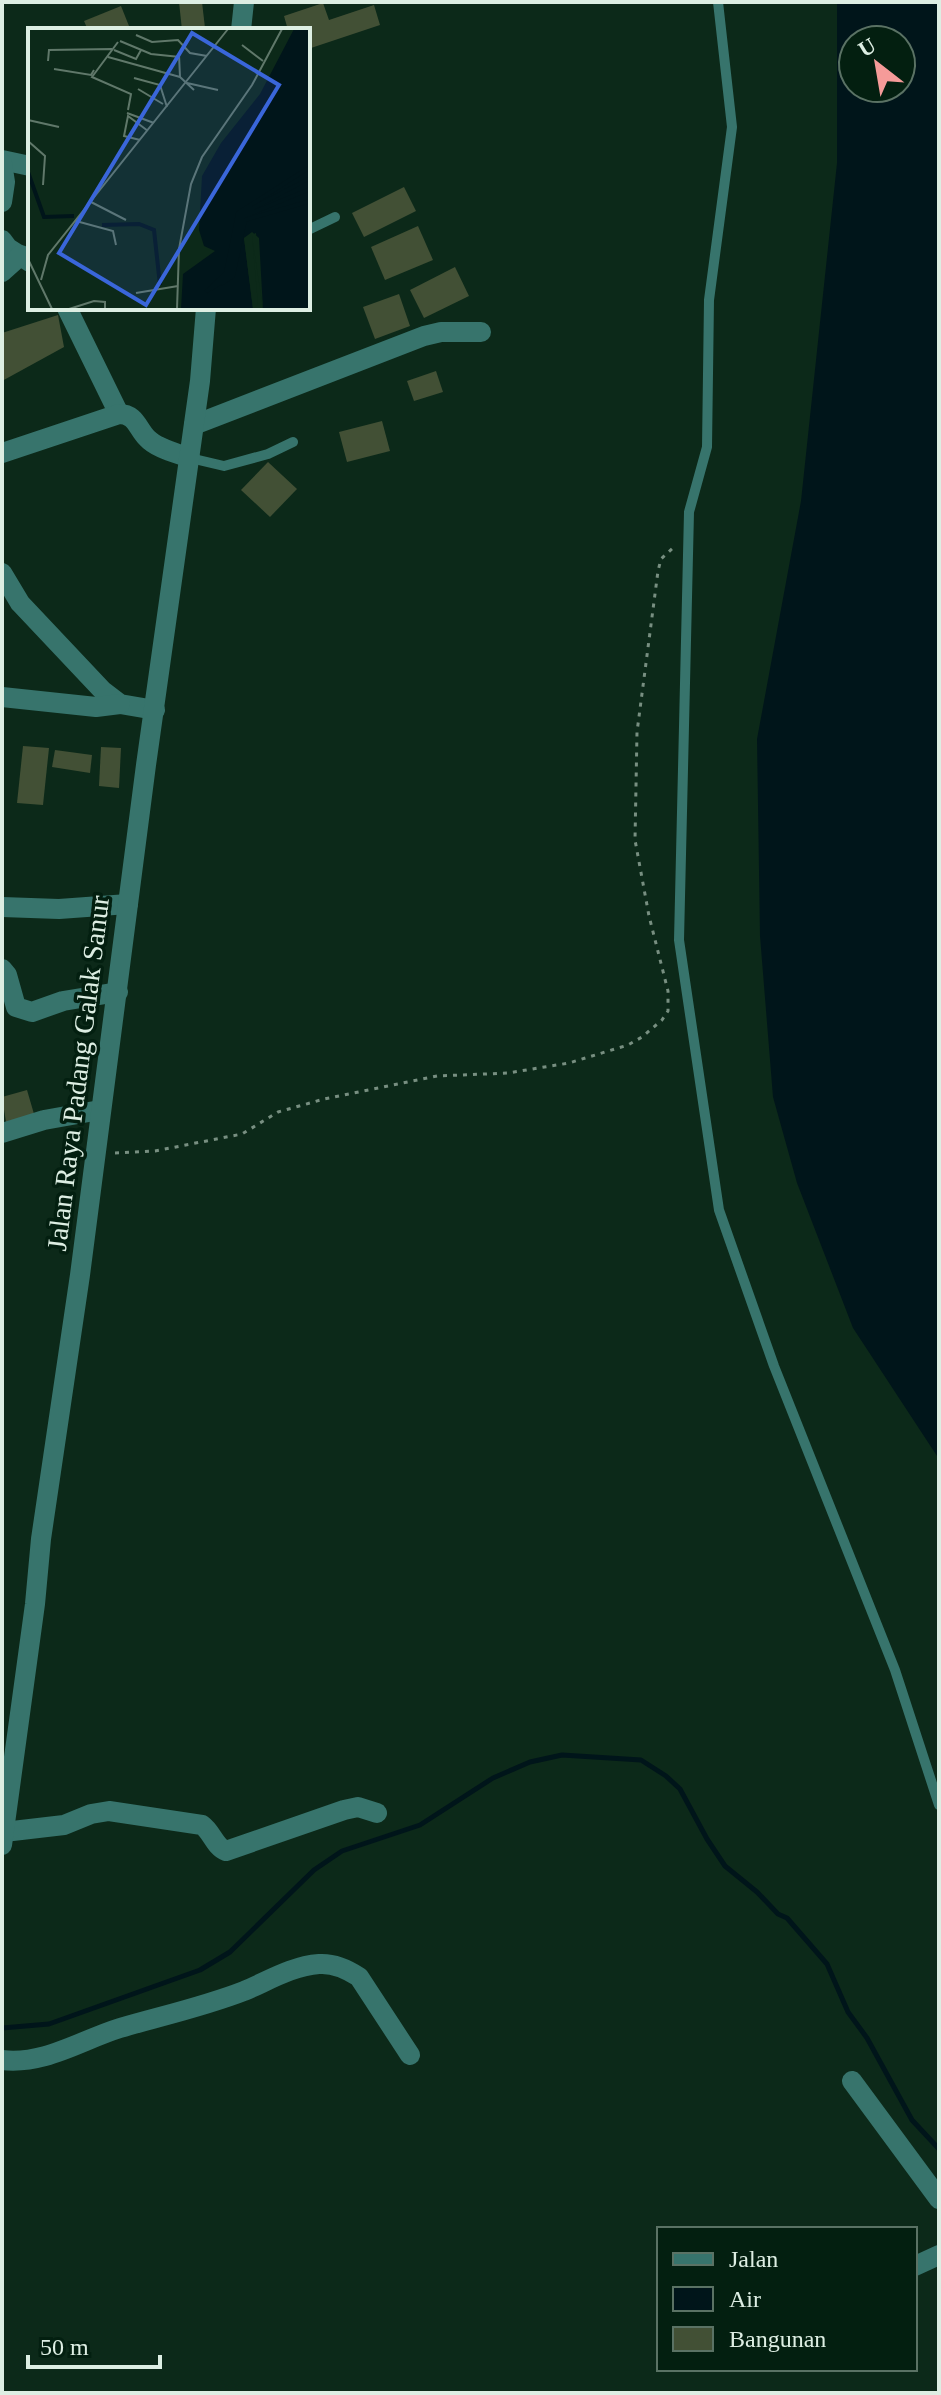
<svg xmlns="http://www.w3.org/2000/svg" width="941" height="2395" viewBox="0 0 941 2395" font-family="Georgia,serif">
	<style>
		.water { fill: #00151a; fill-rule: evenodd }
		.lines { fill: none; stroke-linecap: round; stroke-linejoin: round }
		.stream { stroke: #00151a; stroke-width: 5 }
		.building { fill: #425035 }
		.path { stroke: #788f81; stroke-width: 3; stroke-dasharray: 4 6; stroke-linecap: butt }
		.lane { stroke: #37746c; stroke-width: 10 }
		.street { stroke: #37746c; stroke-width: 20 }
		.labels { text-anchor: middle; dominant-baseline: central; stroke-width: 7; stroke-linejoin: round; paint-order: stroke }
		.street-label { font-size: 28px; fill: #ddeee3; stroke: #031f10 }
		.inset-river { fill: none; stroke: #00151a; stroke-width: 4 }
		.inset-road { fill: none; stroke: #60786a; stroke-width: 2 }
		.view { fill: #3a66da; fill-opacity: 0.15; stroke: #3a66da; stroke-width: 4 }
		.inset-edge { fill: none; stroke: #ddeee3; stroke-width: 4 }
	</style>
	<rect width="100%" height="100%" fill="#0c2919"/>
	<path class="water" d="M837,2h102v1457l-86,-131 -56,-145 -24,-86 -13,-161 -3,-197 44,-238 36,-338zM853,40h48v48h-48z"/>
	<g class="lines">
		<polyline class="stream" points="2,2028 49,2024 200,1970 230,1952 314,1870 342,1851 420,1825 493,1778 530,1762 562,1755 641,1760 666,1776 680,1789 707,1839 725,1866 757,1892 778,1914 787,1918 827,1964 848,2012 867,2038 912,2120 939,2149"/>
	</g>
	<g class="building">
		<polygon points="179,2 202,2 205,28 182,30"/>
		<polygon points="323,3 329,20 374,5 380,25 308,49 308,30 288,30 284,16"/>
		<polygon points="121,6 129,26 118,30 88,30 84,21"/>
		<polygon points="404,187 416,211 364,237 352,213"/>
		<polygon points="418,226 433,260 385,280 371,247"/>
		<polygon points="455,267 469,296 424,318 410,290"/>
		<polygon points="399,294 410,326 375,339 363,307"/>
		<polygon points="58,315 64,347 2,381 2,333"/>
		<polygon points="436,371 443,392 414,401 407,381"/>
		<polygon points="382,421 390,451 347,462 339,432"/>
		<polygon points="268,462 297,489 270,517 241,490"/>
		<polygon points="23,746 49,748 43,805 17,803"/>
		<polygon points="101,747 121,748 119,788 99,786"/>
		<polygon points="55,750 92,755 90,773 52,767"/>
		<polygon points="27,1090 34,1114 6,1122 2,1097"/>
	</g>
	<g class="lines">
		<polyline class="path" points="115,1153 155,1151 242,1134 278,1112 324,1099 437,1076 508,1073 569,1063 628,1045 642,1037 662,1020 668,1011 668,991 649,916 635,840 637,732 658,571 661,559 673,548"/>
		<g class="lane">
			<polyline points="718,2 732,127 709,300 707,447 689,512 679,940 719,1210 774,1366 895,1670 939,1805"/>
			<polyline points="308,230 335,217"/>
			<polyline points="190,458 224,466 268,454 293,442"/>
		</g>
		<g class="street">
			<polyline points="241,30 244,2"/>
			<polyline points="2,160 30,166"/>
			<polyline points="2,163 5,182 2,202"/>
			<polyline points="2,240 8,248 30,262"/>
			<polyline points="2,272 21,255"/>
			<polyline points="67,308 119,414"/>
			<polyline points="194,425 424,336 441,332 481,332"/>
			<path d="M2,453l117,-39c17,0 18,14 28,24 10,11 30,15 43,20"/>
			<polyline points="2,573 20,603 103,691 120,704 155,710"/>
			<polyline points="2,697 96,707 120,704"/>
			<polyline points="2,907 59,909 128,904"/>
			<polyline points="2,969 7,975 16,1007 32,1012 63,1001 118,992"/>
			<polyline points="2,1133 44,1120 100,1110"/>
			<path d="M4,1832l60,-7 27,-11 18,-3 93,14c10,7 13,22 24,26l118,-41 14,-3 19,6"/>
			<polyline points="2,1845 35,1604 41,1539 80,1275 146,765 200,381 206,308"/>
			<path d="M2,2060c43,5 79,-20 118,-32 41,-12 83,-21 124,-37 24,-10 48,-25 75,-27 14,-1 28,5 40,13l51,78"/>
			<polyline points="852,2081 939,2199"/>
			<polyline points="915,2266 939,2255"/>
		</g>
	</g>
	<g class="labels">
		<g class="street-label">
			<text transform="translate(78 1073) rotate(-83)">Jalan Raya Padang Galak Sanur</text>
		</g>
	</g>
	<g transform="translate(28 28)">
		<rect width="282" height="282" fill="#0c2919"/>
		<path d="M266,1h16v280h-47l-7,-76 -12,5 9,71h-72l2,-35 32,-23 -11,-5 -5,-16 3,-54 19,-33 39,-49z" fill="#00151a"/>
		<path d="M224,204l7,6 4,71 -11,-73 6,68 -5,5 -9,-71z" fill="#0c2919"/>
		<path class="inset-river" d="M0,144l16,45 30,-1M74,197l37,-1 15,6 6,55M189,256l12,-10 11,-59 70,-37M193,256l12,-8 12,-56 65,-19M183,261l20,-14 11,-58 68,-28M178,264l20,-19 12,-60 72,-46"/>
		<path class="inset-road" d="M108,7l16,7 26,-2 12,13 17,3M159,12l-8,15 1,22 14,13M92,13l31,13 29,3M90,14l-26,35 39,17 -3,16M214,17l21,16M86,22l22,9 5,-9M80,29l72,20M20,33l1,-11 63,-1M26,41l37,6 3,-5M106,50l26,7 7,22M159,55l31,7M110,61l25,15M99,85l27,10M0,92l31,7M112,112l-16,-4 4,-20 20,15M0,113l17,15 -2,29M63,174l35,18M48,193l37,10 3,14M0,231l24,50M13,252l7,-25 180,-226M108,265l42,-7M41,281l25,-8 11,1v7M149,281l2,-60 12,-65 11,-27 50,-72 30,-56"/>
		<path class="view" d="M164,5l87,52 -133,220 -87,-52z"/>
		<rect width="282" height="282" class="inset-edge"/>
	</g>
	<rect width="941" height="2395" fill="none" stroke="#ddeee3" stroke-width="8"/>
	<rect x="657" y="2227" width="260" height="144" fill="#031f10" stroke="#5a7264" stroke-width="2"/>
	<rect x="673" y="2253" width="40" height="12" fill="#37746c" stroke="#5a7264" stroke-width="2"/>
	<text x="729" y="2267" font-size="24" fill="#ddeee3">Jalan</text>
	<rect x="673" y="2287" width="40" height="24" fill="#00151a" stroke="#5a7264" stroke-width="2"/>
	<text x="729" y="2307" font-size="24" fill="#ddeee3">Air</text>
	<rect x="673" y="2327" width="40" height="24" fill="#425035" stroke="#5a7264" stroke-width="2"/>
	<text x="729" y="2347" font-size="24" fill="#ddeee3">Bangunan</text>
	<g transform="translate(877 64) rotate(329)"><circle r="38" fill="#031f10" stroke="#5a7264" stroke-width="2"/>
	<path d="M0-6L14 30L0 20L-14 30Z" fill="#f59b99"/>
	<text y="-12" font-size="22" font-weight="bold" text-anchor="middle" fill="#ddeee3">U</text>
	</g>
	<path d="M28 2355v12h132v-12" fill="none" stroke="#ddeee3" stroke-width="4"/>
	<text x="40" y="2355" font-size="24" fill="#ddeee3" stroke="#031f10" stroke-width="6" paint-order="stroke">50 m</text>
</svg>
